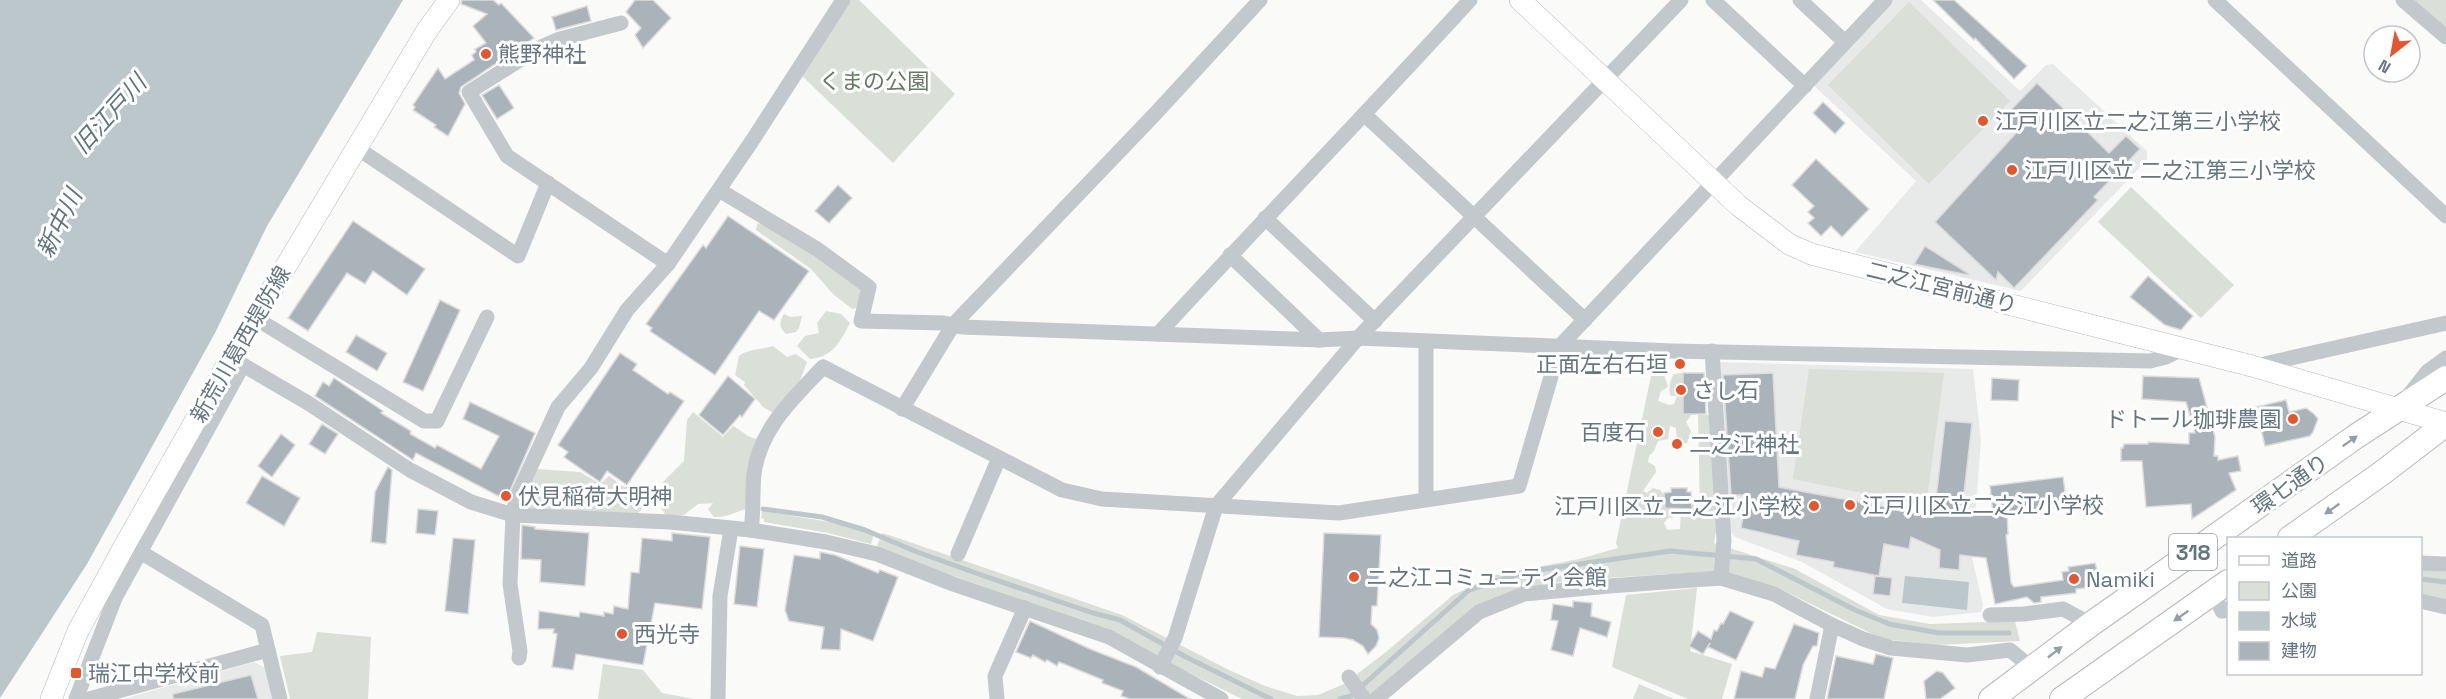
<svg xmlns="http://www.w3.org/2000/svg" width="2446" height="699" viewBox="0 0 2446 699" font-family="'Space Grotesk','Noto Sans JP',sans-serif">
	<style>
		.built { fill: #e8e9e9 }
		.green { fill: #dadfd7 }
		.water { fill: #bbc7cb }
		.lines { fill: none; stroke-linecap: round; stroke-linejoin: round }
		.stream { stroke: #bbc7cb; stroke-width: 5 }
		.building { fill: #aab3b9; stroke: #dcdcda; stroke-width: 1.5 }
		.secondary-casing { stroke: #b3babf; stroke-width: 22 }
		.primary-casing { stroke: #b5babe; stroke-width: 26 }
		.street { stroke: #c3c8cc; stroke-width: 15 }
		.secondary { stroke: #fff; stroke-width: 21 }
		.primary { stroke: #fff; stroke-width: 24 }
		.oneway { fill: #939fa8 }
		.poi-dot { fill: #e4572e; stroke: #fff; stroke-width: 2 }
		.labels { text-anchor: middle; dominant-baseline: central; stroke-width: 6; stroke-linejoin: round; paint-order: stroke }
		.shield { fill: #fff; stroke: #939fa8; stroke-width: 1.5 }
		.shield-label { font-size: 21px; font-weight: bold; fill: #657683 }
		.poi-label { font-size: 22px; fill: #657683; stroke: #fff; text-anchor: start }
		.park-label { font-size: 22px; fill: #687a64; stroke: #fff }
		.street-label { font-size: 22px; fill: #657683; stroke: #fff }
		.water-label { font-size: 24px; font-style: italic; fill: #60757c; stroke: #fff }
	</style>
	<rect width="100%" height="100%" fill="#fafaf8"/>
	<g class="built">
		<polygon points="1892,0 1921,0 2020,91 2046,65 2053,64 2147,151 2147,160 2021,291 1855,252 1916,181 1812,84"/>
		<polygon points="1717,362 1973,369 1981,441 1972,557 1983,605 1981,612 1933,617 1887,609 1802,562 1735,537 1726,525"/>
		<polygon points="254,662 266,668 274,699 123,699"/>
	</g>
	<g class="green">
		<polygon points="851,0 859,0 955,94 893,163 801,75"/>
		<polygon points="2409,0 2446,0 2446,32"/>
		<polygon points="1909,2 2010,101 1929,184 1828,85"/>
		<polygon points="2131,187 2234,285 2201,318 2098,222"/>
		<polygon points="761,223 769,224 862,288 859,307 852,309 833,294 811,269 756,230 757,224"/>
		<path d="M826,311l15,3 9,9c-10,19 -17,34 -40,36l-13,-13 8,-10 14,-3 -2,-10z"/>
		<path d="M784,314l6,3 12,-1 -3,12 -3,4 -10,2c-7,-7 -7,-12 -2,-20z"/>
		<path d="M773,346l14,11 9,-3 11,8 -14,37 -11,19 -19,-11 -19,-22 1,-3 -10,-7 4,-19c10,-8 22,-6 34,-10z"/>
		<path d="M1655,357l13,1 -4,17 4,12 -7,4 -3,10 11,4 5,-1 3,-8h-6c-3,-6 -1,-16 3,-22l9,-1c7,15 17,36 3,49l5,9 -4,12h-10l-1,-15 -6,-2 -2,13 -10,2 -4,10 -5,5 -1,6 7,4 1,6 -13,19 4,2 6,-5 7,2 5,6v9l11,6 -3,7h-5l-4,5 3,7 13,-1 1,-20 6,-1 2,-13 3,2 3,14h5l-2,-96h12l9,97 -5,31 81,26 84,46 51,9 85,-3 5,20 -84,4 -53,-6 -103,-50 -57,-18 -150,9 -52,8 -156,111h-123l-67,-33 -64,-35 -235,-82 6,-16 10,3 230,79 107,55 36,16 32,10 21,-1 26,-11 42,-32 67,-57 42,-20 84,-16 39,-11 -2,-5z"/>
		<polygon points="1809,369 1944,373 1926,506 1793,479"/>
		<path d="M693,412l30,25 10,-11c12,6 15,14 30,13l-13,69c-14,3 -22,10 -36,9l-6,-8 5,-6 -15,1 -14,11 -17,2 -6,-9 6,-9 -5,-16 22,-22 3,-41z"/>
		<polygon points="536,469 580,472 600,484 609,476 624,487 642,485 648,494 649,502 635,516 529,510 523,503 525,484"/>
		<polygon points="762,511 848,525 874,534 871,544 828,533 764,522 764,519 761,518"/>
		<polygon points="2421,566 2446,567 2446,600 2421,594"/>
		<polygon points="1697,588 1690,651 1732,664 1722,699 1688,699 1612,667 1626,595"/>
		<polygon points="317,632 371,637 368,699 290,699 280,656 312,652"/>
		<polygon points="603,664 643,670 662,693 694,699 598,699"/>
		<polygon points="1639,684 1674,699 1633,699"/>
	</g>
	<g class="water">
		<polygon points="0,0 403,0 267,226 215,333 87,564 0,698"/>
		<polygon points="1905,576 1969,582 1967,610 1902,603"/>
	</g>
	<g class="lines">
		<g class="stream">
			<polyline points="763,509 822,517 865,530 917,552 990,578 1093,613 1120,620 1186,657 1271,699"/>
			<polyline points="2420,579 2446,582"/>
			<polyline points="1340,699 1351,696 1469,590 1525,572 1670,551 1756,559 1855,610 1889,624 1939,633 2009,633"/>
		</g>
	</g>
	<g class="building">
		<polygon points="462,0 493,0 499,5 501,3 534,38 461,87 459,93 465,104 448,136 434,127 436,125 413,110 415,107 413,105 438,68 445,79 474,60 472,55 476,52 475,49 486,43 473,26 487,14 461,4"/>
		<polygon points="635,0 653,0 671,18 643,48 635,35 641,28 626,12"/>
		<polygon points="1933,0 1954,0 2027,66 2014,79 1975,38 1974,40"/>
		<polygon points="587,6 591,21 556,30 552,17"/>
		<polygon points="2037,83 2109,153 2126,136 2140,149 2094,197 2098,200 2014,288 1998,272 1996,280 1935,222 2017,132 2004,117"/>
		<polygon points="499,85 514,108 497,119 482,95"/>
		<polygon points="1823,102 1845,123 1835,134 1813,113"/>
		<polygon points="1816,159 1869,209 1842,237 1831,226 1821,236 1808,223 1814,218 1808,212 1814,206 1792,185"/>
		<polygon points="838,185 852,198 829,223 815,211"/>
		<polygon points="728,216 809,271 774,320 759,311 715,375 650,331 652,328 646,324 703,245 706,248"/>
		<polygon points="353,221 425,269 407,295 373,271 365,284 347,273 308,331 288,318"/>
		<polygon points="1925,246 1969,274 1968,275 1914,264"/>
		<polygon points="2148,276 2193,316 2181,330 2165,325 2130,297"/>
		<polygon points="440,300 460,310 423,391 403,382"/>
		<polygon points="356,335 387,353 377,371 346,352"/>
		<polygon points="620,353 637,364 633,370 668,394 670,392 684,401 627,485 607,471 600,482 564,457 568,452 558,445"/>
		<polygon points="1683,373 1704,373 1706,414 1683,414"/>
		<polygon points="1773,373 1779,487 1934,516 1945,421 1972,423 1962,511 1993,513 1990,486 2063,477 2067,506 2007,513 2008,534 2006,535 2011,583 2014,587 2063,580 2062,572 2069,571 2068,567 2095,563 2099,577 2086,580 2087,588 2076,589 2076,593 2041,597 2041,602 2034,603 2027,597 1995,604 1986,558 1960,555 1959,570 1939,568 1940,550 1911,537 1909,549 1884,544 1879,576 1833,567 1834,562 1796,555 1799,541 1741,528 1747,495 1731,495 1723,375"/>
		<polygon points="728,376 755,399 742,417 740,415 723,435 699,415"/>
		<polygon points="2143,376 2199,378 2215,437 2214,456 2218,456 2218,460 2238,456 2241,471 2229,473 2236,490 2192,519 2191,504 2146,507 2142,461 2121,461 2121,448 2123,448 2124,444 2148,444 2148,442 2189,444 2189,433 2195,433 2186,402 2142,399"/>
		<polygon points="334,378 383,411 381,413 411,431 410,434 435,448 437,445 481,469 499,436 463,419 470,402 535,433 506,500 416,453 413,460 410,458 315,396 323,382 329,386"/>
		<polygon points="1992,378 2019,380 2018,401 1991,400"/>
		<polygon points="2286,400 2289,412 2306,408 2314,414 2318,419 2313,432 2310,436 2265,446 2256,407"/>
		<polygon points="322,424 338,434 325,454 309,444"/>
		<polygon points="281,434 295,445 272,477 258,466"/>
		<polygon points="388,467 392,470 386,544 371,542 375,492"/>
		<polygon points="262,476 300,498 284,526 246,503"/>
		<polygon points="1671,488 1687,488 1687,492 1691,492 1692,509 1665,508 1664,493 1671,492"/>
		<polygon points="418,509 438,511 435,535 416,533"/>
		<polygon points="522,525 535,527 535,529 589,533 585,586 540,582 541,560 521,559"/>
		<polygon points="672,533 710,537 702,609 655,603 643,665 576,654 573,670 552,667 557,634 553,633 554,629 538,629 539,611 579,617 580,612 604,616 604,612 613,614 614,606 628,609 631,572 639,573 642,538 672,541"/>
		<polygon points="1324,533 1381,535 1377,606 1372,606 1371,624 1377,630 1379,638 1376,646 1368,654 1363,646 1353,640 1344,638 1319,637"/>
		<polygon points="453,538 475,540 468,614 445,611"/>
		<polygon points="740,546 764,549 757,607 734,604"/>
		<polygon points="820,552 835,555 878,573 880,570 898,577 873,641 841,629 840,650 821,649 824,627 789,621 785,610 794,555 820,559"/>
		<polygon points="1875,576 1892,578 1890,596 1873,594"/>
		<polygon points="1573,601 1592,603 1591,616 1611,622 1607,637 1580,628 1573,656 1551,650 1558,621 1551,620 1553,604 1573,607"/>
		<polygon points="1730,611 1754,622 1736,660 1708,647 1710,643 1703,654 1689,646 1698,631 1711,639 1714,630 1717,631 1721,623 1723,624"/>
		<polygon points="1030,621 1090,649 1136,667 1190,699 1130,699 1121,696 1123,691 1102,683 1103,680 1059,662 1057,666 1047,660 1045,662 1033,655 1031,658 1016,652"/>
		<polygon points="1794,624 1819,633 1817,646 1813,646 1803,665 1795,699 1734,699 1741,671 1762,677 1765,667 1775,669"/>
		<polygon points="1876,654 1893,658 1884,699 1827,699 1836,656 1873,664"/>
		<polygon points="1937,671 1943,673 1955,688 1940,699 1926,699 1924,681"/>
		<polygon points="251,675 258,699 173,699 173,694"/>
	</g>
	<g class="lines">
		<defs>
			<g id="secondary">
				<polyline points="1520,0 1739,206 1789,244 1811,254 2252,366 2446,423"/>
				<polyline points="51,699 78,631 126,543 231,358 426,32 449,0"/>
			</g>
			<g id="primary">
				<polyline points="2290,538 2382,473 2446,424"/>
				<polyline points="1991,699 2091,624 2199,548 2355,437 2446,378"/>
				<polyline points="2062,699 2228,582"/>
			</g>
		</defs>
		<use href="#secondary" class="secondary-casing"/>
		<use href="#primary" class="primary-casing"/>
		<g class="street">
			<polyline points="1713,0 1805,86"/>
			<polyline points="1800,0 1845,42"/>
			<polyline points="2215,0 2446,216"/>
			<polyline points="2403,0 2446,37"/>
			<polyline points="621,23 560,39 539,48 469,92 507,156 668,264 752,141 843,0"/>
			<polyline points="1365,115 1585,320"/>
			<polyline points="357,148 518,256 548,183"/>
			<polyline points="719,190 817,249 869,287 861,321 944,323 962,327 1319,340 1358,338 1672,351 2150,361 2166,357 2184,348"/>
			<polyline points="1265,218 1375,321"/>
			<polyline points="1230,255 1319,340"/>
			<polyline points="255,318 424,421 437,421 487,317"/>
			<path d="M1158,334c103,-112 209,-221 312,-334"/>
			<polyline points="1712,351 1724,540 1721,578"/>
			<polyline points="231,358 308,403 410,470 471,502 513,515 670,522 751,530 826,542 877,554 953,584 1109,637 1221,699"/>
			<polyline points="2255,366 2446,323"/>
			<polyline points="2409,395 2428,371 2446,358"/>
			<polyline points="902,409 953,325 1155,114 1260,0"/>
			<polyline points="1426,499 1426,341"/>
			<path d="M751,530c3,-19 1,-38 3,-56 6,-46 39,-75 69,-107l239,123 40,9 237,14 180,-27 41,-140 325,-346"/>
			<polyline points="132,547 262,625 268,650"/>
			<polyline points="958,554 999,458"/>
			<polyline points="2420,563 2446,564"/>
			<polyline points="2213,593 2222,611 2228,610"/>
			<polyline points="2420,601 2446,607"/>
			<polyline points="1990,615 2024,614 2063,609 2091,624"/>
			<polyline points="519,658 520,651 510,584 513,515 516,498 558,407 591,368 627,310 668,264"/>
			<polyline points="1160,667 1175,638 1216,506 1358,338 1681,0"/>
			<polyline points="1349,677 1364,699"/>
			<polyline points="76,699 115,598 243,365"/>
			<polyline points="89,699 268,650 280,699"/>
			<polyline points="718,699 720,596 731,529"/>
			<polyline points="997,699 995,676 1025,608"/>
			<polyline points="1376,699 1479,612 1524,594 1609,586 1721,578 1774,594 1832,625 1863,639 1891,648 1967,655 2010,650 2033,669"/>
			<polyline points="1817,699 1832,625"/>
		</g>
		<use href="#secondary" class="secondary"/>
		<use href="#primary" class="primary"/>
	</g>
	<defs><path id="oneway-solid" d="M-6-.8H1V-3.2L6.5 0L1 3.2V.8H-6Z" transform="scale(1.5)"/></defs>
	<g class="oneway">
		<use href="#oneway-solid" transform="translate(2350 441) rotate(-35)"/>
		<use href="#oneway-solid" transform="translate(2332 509) rotate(145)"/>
		<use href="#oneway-solid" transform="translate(2181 616) rotate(145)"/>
		<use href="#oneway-solid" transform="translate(2055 652) rotate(-38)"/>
	</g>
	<g class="poi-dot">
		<circle cx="486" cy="54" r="6"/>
		<circle cx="1983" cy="121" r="6"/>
		<circle cx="2012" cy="170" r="6"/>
		<circle cx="1680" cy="364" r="6"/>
		<circle cx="1681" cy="390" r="6"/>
		<circle cx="2293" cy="419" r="6"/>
		<circle cx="1658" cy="432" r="6"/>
		<circle cx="1677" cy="444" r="6"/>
		<circle cx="506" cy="496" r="6"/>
		<circle cx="1850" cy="505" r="6"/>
		<circle cx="1814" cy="506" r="6"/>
		<circle cx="1354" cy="577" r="6"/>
		<circle cx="2074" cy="579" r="6"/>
		<circle cx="622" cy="634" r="6"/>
		<rect x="70" y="667" width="12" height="12" rx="3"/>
	</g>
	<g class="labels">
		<rect class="shield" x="2169" y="534" width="48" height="36" rx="4.5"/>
		<g class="shield-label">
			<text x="2193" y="552">318</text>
		</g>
		<g class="poi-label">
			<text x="498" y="54">熊野神社</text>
			<text x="1995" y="121">江戸川区立二之江第三小学校</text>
			<text x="2024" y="170">江戸川区立 二之江第三小学校</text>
			<text x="1668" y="364" text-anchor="end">正面左右石垣</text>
			<text x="1693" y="390">さし石</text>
			<text x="2281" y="419" text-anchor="end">ドトール珈琲農園</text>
			<text x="1646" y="432" text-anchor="end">百度石</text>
			<text x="1689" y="444">二之江神社</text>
			<text x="518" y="496">伏見稲荷大明神</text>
			<text x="1862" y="505">江戸川区立二之江小学校</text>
			<text x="1802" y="506" text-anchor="end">江戸川区立 二之江小学校</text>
			<text x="1366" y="577">ニ之江コミュニティ会館</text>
			<text x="2086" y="579">Namiki</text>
			<text x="634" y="634">西光寺</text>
			<text x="88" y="673">瑞江中学校前</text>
		</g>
		<g class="park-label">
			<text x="874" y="81">くまの公園</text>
		</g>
		<g class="street-label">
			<text transform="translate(1942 287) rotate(14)">二之江宮前通り</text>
			<text transform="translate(240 344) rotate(-60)">新荒川葛西堤防線</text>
			<text transform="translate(2290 484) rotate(-35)">環七通り</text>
		</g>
		<g class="water-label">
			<text transform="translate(109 114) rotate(-48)">旧江戸川</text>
			<text transform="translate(59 223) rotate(-64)">新中川</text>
		</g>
	</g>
	<rect x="2227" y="537" width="195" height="138" fill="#ffffff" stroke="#c1c8cd" stroke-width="1.5"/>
	<rect x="2239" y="556" width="30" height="9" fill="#ffffff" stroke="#c1c8cd" stroke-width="1.5"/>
	<text x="2281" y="567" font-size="18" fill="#657683">道路</text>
	<rect x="2239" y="582" width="30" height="18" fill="#dadfd7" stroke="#c1c8cd" stroke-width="1.5"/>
	<text x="2281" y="597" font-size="18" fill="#657683">公園</text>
	<rect x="2239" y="612" width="30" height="18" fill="#bbc7cb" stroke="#c1c8cd" stroke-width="1.5"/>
	<text x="2281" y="627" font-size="18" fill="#657683">水域</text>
	<rect x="2239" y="642" width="30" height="18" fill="#aab3b9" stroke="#c1c8cd" stroke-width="1.5"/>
	<text x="2281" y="657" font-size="18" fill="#657683">建物</text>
	<g transform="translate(2392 54) rotate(211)"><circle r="28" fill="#ffffff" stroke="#c1c8cd" stroke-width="1.5"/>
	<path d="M0-4.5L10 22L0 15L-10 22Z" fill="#e4572e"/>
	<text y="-9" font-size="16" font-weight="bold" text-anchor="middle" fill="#657683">N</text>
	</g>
</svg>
